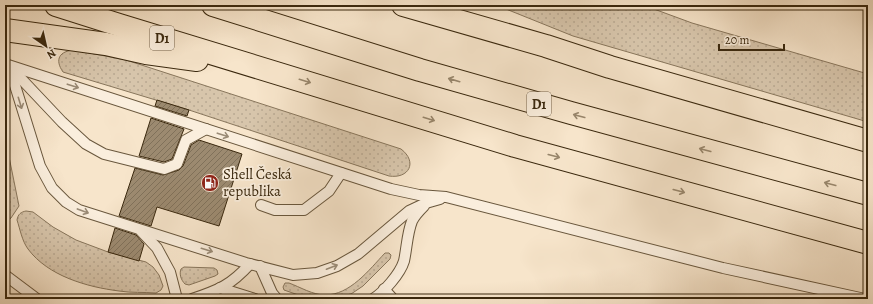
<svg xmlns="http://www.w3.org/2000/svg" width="873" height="304" viewBox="0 0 873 304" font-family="Alegreya,serif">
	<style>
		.grass { fill: url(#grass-dots); stroke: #88765c }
		.building { fill: url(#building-hatch); stroke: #3a280e }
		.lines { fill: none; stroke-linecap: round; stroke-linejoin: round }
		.service-casing { stroke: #69573d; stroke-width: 12 }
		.motorway-casing { stroke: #3a280e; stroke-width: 24 }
		.service { stroke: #faeedd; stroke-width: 10 }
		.motorway { stroke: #f7e5cb; stroke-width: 22 }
		.oneway { stroke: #98866c }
		.oneway2 { stroke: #9a8b76 }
		.labels { text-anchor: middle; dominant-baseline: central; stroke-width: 3.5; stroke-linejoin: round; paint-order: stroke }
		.shield { fill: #faeedd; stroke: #74634c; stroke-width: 1 }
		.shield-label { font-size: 14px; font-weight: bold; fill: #3a280e }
		.poi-label { font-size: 15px; fill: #3a280e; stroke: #faeedd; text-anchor: start }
	</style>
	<defs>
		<pattern id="grass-dots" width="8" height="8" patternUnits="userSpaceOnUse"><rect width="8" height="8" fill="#d7c5ab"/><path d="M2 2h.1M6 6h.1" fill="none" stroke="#b9a992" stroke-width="1.8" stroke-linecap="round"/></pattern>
		<pattern id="building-hatch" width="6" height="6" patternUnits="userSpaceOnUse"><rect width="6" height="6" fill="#9c8a70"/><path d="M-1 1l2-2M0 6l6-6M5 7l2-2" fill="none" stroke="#80715a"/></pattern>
	</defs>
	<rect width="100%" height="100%" fill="#f7e5cb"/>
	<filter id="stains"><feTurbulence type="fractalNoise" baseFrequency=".005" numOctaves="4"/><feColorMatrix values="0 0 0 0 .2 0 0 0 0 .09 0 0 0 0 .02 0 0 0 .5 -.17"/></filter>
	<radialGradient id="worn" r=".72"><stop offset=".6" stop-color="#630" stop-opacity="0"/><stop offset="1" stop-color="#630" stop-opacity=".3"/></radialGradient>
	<g class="grass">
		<polygon points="496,5 643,5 692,23 868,74 868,122 573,36"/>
		<path d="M74,50l52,10 275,89c17,13 8,30 -12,27l-200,-66 -126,-38c-9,-13 -3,-21 11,-22z"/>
		<polygon points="5,137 19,206 11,218 5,224"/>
		<path d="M26,211l7,1 20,15 23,13 32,12 38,10 7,5 6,8 4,11 -2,4 -5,3c-12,-1 -25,0 -37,-2 -32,-4 -71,-15 -91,-42 -6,-8 -8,-20 -11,-29 1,-6 4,-8 9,-9z"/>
		<path d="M385,253h4l2,2 -1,4 -27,27 -12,8 -12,5h-29l-26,-9 -1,-3 2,-4h4c11,4 24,12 36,12 25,0 44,-25 60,-42z"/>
		<path d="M184,267l30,1 3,2 1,4 -3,2 -26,9 -4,-1c-4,-4 -6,-10 -4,-15z"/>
	</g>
	<g class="building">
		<polygon points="157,100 189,110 187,116 155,106"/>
		<polygon points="151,118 184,129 172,159 164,162 139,156"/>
		<polygon points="199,140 242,154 219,226 157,207 151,226 119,216 135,168 163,175 179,170 183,166 191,145"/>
		<polygon points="115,228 136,235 144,244 139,261 108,252"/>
	</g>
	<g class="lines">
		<defs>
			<g id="service">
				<polyline points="5,64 391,189 419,195 446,197 723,268 865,299"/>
				<polyline points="9,66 40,166 52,188 66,202 79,210 246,263 293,275 317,273 337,266 358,254 409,211 426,203 440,199"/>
				<polyline points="10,67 62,122 86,144 104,154 164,169 177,164 186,140 206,129"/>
				<polyline points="261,205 275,210 304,210 329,191 341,173"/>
				<polyline points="141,231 157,248 170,272 177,299"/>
				<polyline points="260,266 272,293 277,299"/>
				<polyline points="5,275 37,299"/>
				<polyline points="220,288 255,299"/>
				<polyline points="384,289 393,299"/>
				<path d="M192,299c27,-9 39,-14 58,-35"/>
				<path d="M373,299c11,-7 27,-25 31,-38 3,-14 3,-27 8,-40 3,-6 8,-11 12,-15"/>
			</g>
			<g id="motorway">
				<polyline points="56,5 119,25 515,146 868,243"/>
				<polyline points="213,5 420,70 571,113 868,194"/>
				<polyline points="403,5 546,46 610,67 868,141"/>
				<polyline points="5,30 106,44 146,53 197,60"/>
			</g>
		</defs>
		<use href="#service" class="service-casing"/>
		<use href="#motorway" class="motorway-casing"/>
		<use href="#service" class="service"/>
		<use href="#motorway" class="motorway"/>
	</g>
	<defs><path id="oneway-shaft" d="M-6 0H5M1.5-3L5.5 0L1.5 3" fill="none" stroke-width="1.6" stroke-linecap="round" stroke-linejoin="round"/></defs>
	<g class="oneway">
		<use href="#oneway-shaft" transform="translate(454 80) rotate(-164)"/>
		<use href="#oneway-shaft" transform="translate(305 81) rotate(17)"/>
		<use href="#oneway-shaft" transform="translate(579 116) rotate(-165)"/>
		<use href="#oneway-shaft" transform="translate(429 119) rotate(17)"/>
		<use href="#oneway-shaft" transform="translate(705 150) rotate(-165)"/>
		<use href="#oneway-shaft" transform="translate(554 156) rotate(15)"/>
		<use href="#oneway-shaft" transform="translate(830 184) rotate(-165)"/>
		<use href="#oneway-shaft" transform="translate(679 191) rotate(15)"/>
	</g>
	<g class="oneway2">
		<use href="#oneway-shaft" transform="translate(73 86) rotate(18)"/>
		<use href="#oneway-shaft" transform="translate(20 103) rotate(73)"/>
		<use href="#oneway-shaft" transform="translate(223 135) rotate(18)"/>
		<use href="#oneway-shaft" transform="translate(83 211) rotate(20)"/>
		<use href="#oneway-shaft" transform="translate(207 250) rotate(17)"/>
		<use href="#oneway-shaft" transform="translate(332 267) rotate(-21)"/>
	</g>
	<defs>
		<symbol id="fuel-disc" viewBox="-11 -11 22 22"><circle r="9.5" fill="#8f2418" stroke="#faeedd"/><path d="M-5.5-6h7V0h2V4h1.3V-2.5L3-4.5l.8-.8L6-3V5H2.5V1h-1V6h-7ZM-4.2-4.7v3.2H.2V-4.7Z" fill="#fff"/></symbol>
	</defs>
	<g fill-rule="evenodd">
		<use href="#fuel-disc" x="200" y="173" width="20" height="20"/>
	</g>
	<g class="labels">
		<g class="shield">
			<rect x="150" y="26" width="24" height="24" rx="3"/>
			<rect x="527" y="92" width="24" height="24" rx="3"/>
		</g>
		<g class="shield-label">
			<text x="162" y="38">D1</text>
			<text x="539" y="104">D1</text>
		</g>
		<g class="poi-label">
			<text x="223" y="174">Shell Česká<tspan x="223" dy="17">republika</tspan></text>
		</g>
	</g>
	<rect width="873" height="304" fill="none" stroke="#f7e5cb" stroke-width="20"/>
	<rect x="6" y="6" width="861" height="292" fill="none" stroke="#3a280e" stroke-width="2"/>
	<rect x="10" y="10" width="853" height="284" fill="none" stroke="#3a280e"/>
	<g transform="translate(46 46) rotate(146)" stroke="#faeedd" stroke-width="3" paint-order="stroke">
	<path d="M0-3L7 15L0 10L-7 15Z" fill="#3a280e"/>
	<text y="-6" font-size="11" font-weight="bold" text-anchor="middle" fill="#3a280e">N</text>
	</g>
	<path d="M719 44v6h65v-6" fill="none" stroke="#3a280e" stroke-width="2"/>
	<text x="725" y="44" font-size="12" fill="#3a280e" stroke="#faeedd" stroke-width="3" paint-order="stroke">20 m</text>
	<rect width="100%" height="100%" filter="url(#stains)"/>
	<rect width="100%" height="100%" fill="url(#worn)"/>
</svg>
